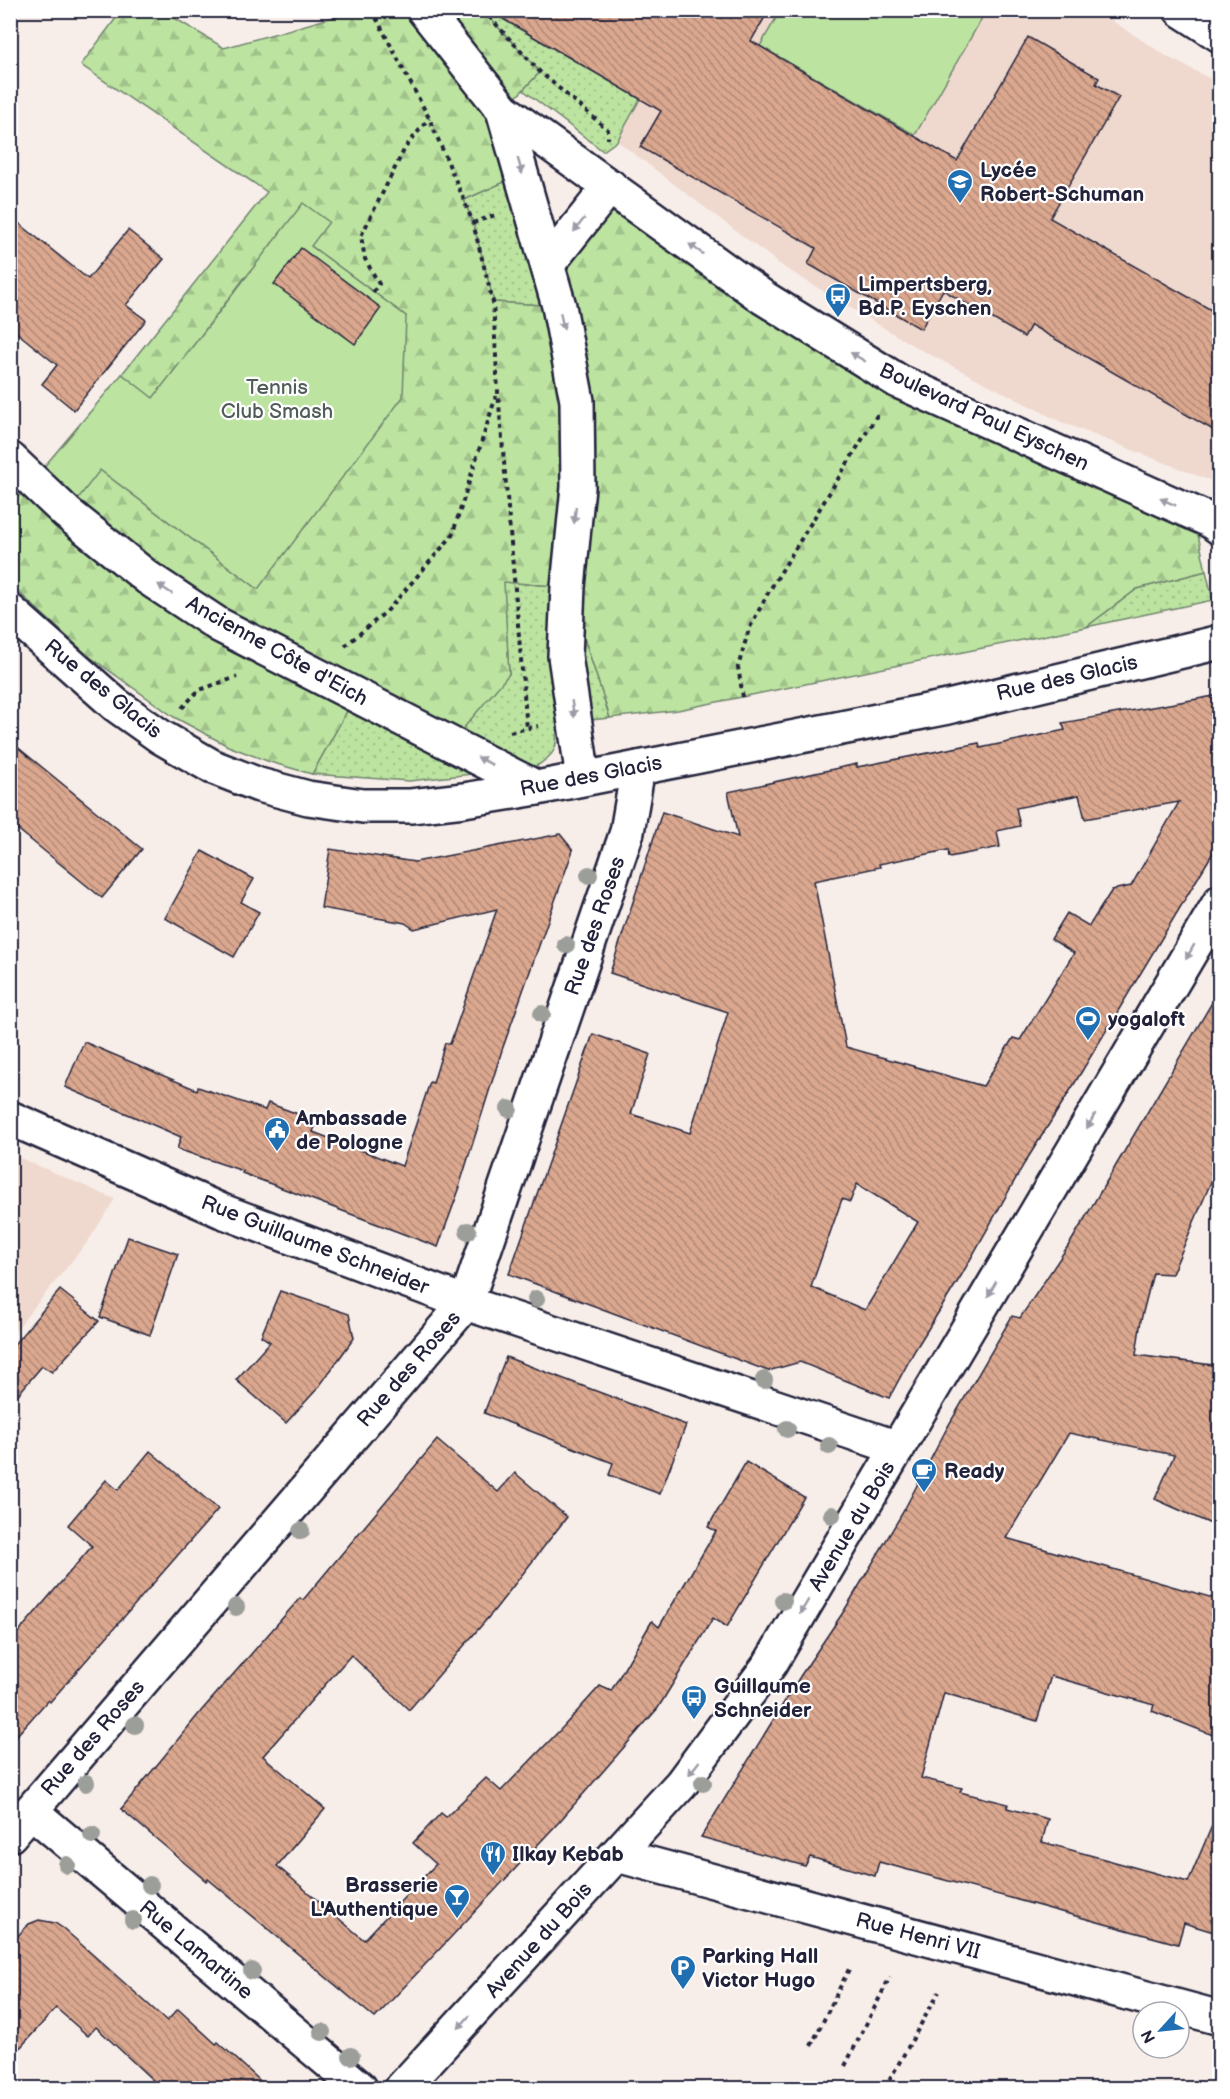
<svg xmlns="http://www.w3.org/2000/svg" width="1230" height="2099" viewBox="0 0 1230 2099" font-family="'Balsamiq Sans',sans-serif">
	<style>
		.built { fill: #efd9ce }
		.grass { fill: url(#grass-dots); stroke: #6f836e; stroke-width: 1.5 }
		.forest { fill: url(#forest-firs); stroke: #6f836e; stroke-width: 1.5 }
		.green { fill: #bce4a0; stroke: #6f836e; stroke-width: 1.5 }
		.building { fill: url(#building-back-hatch); stroke: #22223b; stroke-width: 1.5; fill-rule: evenodd }
		.lines { fill: none; stroke-linecap: round; stroke-linejoin: round }
		.minor-casing { stroke: #22223b; stroke-width: 38 }
		.major-casing { stroke: #22223b; stroke-width: 38 }
		.path { stroke: #22223b; stroke-width: 4; stroke-dasharray: 4.5 4.5; stroke-linecap: butt }
		.minor { stroke: #fff; stroke-width: 33 }
		.major { stroke: #fff; stroke-width: 33 }
		.tree { fill: #9c9e9a }
		.oneway { fill: #9c9ca7 }
		.labels { text-anchor: middle; dominant-baseline: central; stroke-width: 4.5; stroke-linejoin: round; paint-order: stroke }
		.poi-label { font-size: 21px; font-weight: bold; fill: #22223b; stroke: #fff; text-anchor: start }
		.park-label { font-size: 21px; fill: #505c59; stroke: #fff }
		.street-label { font-size: 21px; fill: #22223b; stroke: #fff }
	</style>
	<defs>
		<pattern id="grass-dots" width="8" height="8" patternUnits="userSpaceOnUse" patternTransform="scale(1.5)"><rect width="8" height="8" fill="#bce4a0"/><path d="M2 2h.1M6 6h.1" fill="none" stroke="#a1c38b" stroke-width="1.8" stroke-linecap="round"/></pattern>
		<pattern id="forest-firs" width="22" height="20" patternUnits="userSpaceOnUse" patternTransform="scale(1.5)"><rect width="22" height="20" fill="#bce4a0"/><path d="M5 1l3.5 6h-7zM16 11l3.5 6h-7z" fill="#a1c38b"/></pattern>
		<pattern id="building-back-hatch" width="6" height="6" patternUnits="userSpaceOnUse" patternTransform="scale(1.5)"><rect width="6" height="6" fill="#dba88f"/><path d="M-1 5l2 2M0 0l6 6M5-1l2 2" fill="none" stroke="#b18876"/></pattern>
	</defs>
	<rect width="100%" height="100%" fill="#f8eee9"/>
	<filter id="ink" filterUnits="userSpaceOnUse"><feTurbulence type="fractalNoise" baseFrequency=".0167" numOctaves="2"/><feDisplacementMap in="SourceGraphic" scale="12" xChannelSelector="R" yChannelSelector="G"/><feConvolveMatrix kernelMatrix="1 2 1 2 8 2 1 2 1" color-interpolation-filters="sRGB"/></filter>
	<g filter="url(#ink)">
		<g class="built">
			<polygon points="509,10 1097,11 1168,57 1219,83 1219,484 1061,422 917,348 785,268 617,141 640,99 504,20"/>
			<polygon points="11,1154 115,1199 89,1240 11,1336"/>
		</g>
		<g class="grass">
			<polygon points="483,11 509,11 504,20 640,99 617,141 603,151 523,90 540,72"/>
			<polygon points="522,174 559,306 493,302 473,223 464,200"/>
			<polygon points="1206,571 1213,600 1086,627 1137,589"/>
			<path d="M503,582l65,5 42,131 -53,5c0,25 0,31 -22,44l-126,14 -97,-7 44,-79 153,-21z"/>
		</g>
		<polygon class="forest" points="122,10 163,11 224,48 355,11 483,11 540,72 504,110 522,174 464,200 473,223 494,302 558,306 548,264 597,202 889,397 1197,530 1206,571 1137,589 1086,627 678,710 610,718 568,587 504,582 509,674 451,743 356,695 312,774 270,762 228,746 174,717 86,654 11,585 11,505 32,481 100,470 258,589 406,316 311,246 245,277 153,399 122,374 267,192 81,65"/>
		<g class="green">
			<polygon points="780,11 780,10 986,11 915,135 760,46"/>
			<polygon points="303,203 329,222 311,246 406,316 403,397 258,589 100,470 67,513 32,481 122,374 153,398"/>
		</g>
		<g class="building">
			<polygon points="488,10 769,10 751,41 957,161 1028,37 1099,78 1096,84 1119,97 1050,218 1220,315 1220,434 1031,325 1024,337 943,290 921,329 808,264 816,248 640,147 661,111"/>
			<polygon points="10,216 88,279 128,230 164,259 126,305 146,320 74,410 42,384 57,365 10,327"/>
			<polygon points="301,248 381,308 355,344 274,284"/>
			<path d="M1220,695v146l-147,245 -49,78 -63,112 -46,74 -26,48 -89,-36 -32,9 -259,-97 84,-240 57,20 -19,60 59,19 38,-121 -118,-39 52,-161 76,25 -10,-45 129,-28v3l122,-24 1,5 85,-18 -3,-7zM1079,795l6,24 94,-17 -48,84 -19,4 -23,36 -22,-13 -16,26 23,14 -54,87 -7,-2 -30,48 -137,-39 -32,-166 66,-14 -1,-3 69,-14 1,7 51,-10 -3,-16 23,-5 -4,-18zM857,1184l61,38 -53,88 -54,-23 31,-88 8,3z"/>
			<polygon points="10,741 142,849 102,898 10,823"/>
			<polygon points="560,834 573,850 502,1050 459,1187 460,1187 438,1247 242,1173 243,1171 177,1149 181,1137 65,1087 84,1042 197,1090 198,1087 265,1110 268,1103 317,1121 313,1132 402,1166 430,1082 433,1083 445,1043 450,1044 497,909 414,929 405,923 321,908 330,849 415,862"/>
			<polygon points="202,851 254,879 241,902 259,912 234,957 165,918"/>
			<polygon points="1220,989 1220,1167 1211,1182 1172,1274 1153,1273 1141,1320 1136,1355 1220,1366 1220,1528 1155,1499 1174,1455 1069,1433 1006,1538 1220,1600 1220,1738 1152,1711 1154,1705 1051,1676 1037,1721 944,1693 921,1778 962,1788 960,1792 1008,1804 1007,1808 1048,1819 1042,1842 1188,1882 1220,1807 1220,1934 1184,1923 1178,1944 879,1862 875,1876 810,1857 805,1866 701,1837 801,1675 844,1611 903,1512 947,1428 1012,1316 1020,1318 1072,1240"/>
			<polygon points="128,1237 178,1254 150,1335 100,1317"/>
			<polygon points="60,1290 99,1321 52,1372 42,1366 10,1404 10,1349"/>
			<polygon points="280,1291 349,1314 354,1338 318,1388 286,1423 236,1380 270,1342 261,1336"/>
			<polygon points="506,1357 686,1425 660,1494 609,1475 613,1463 484,1413"/>
			<polygon points="437,1440 498,1492 515,1473 567,1517 493,1612 409,1710 351,1655 263,1756 325,1809 277,1866 364,1940 436,1864 413,1843 441,1813 446,1817 486,1778 501,1791 563,1727 600,1686 611,1691 652,1621 659,1627 716,1531 708,1527 746,1462 804,1497 727,1627 713,1618 658,1708 559,1822 375,2018 208,1879 206,1881 121,1809 202,1710 300,1598 303,1600"/>
			<polygon points="150,1451 218,1509 50,1702 48,1700 10,1743 10,1642 92,1546 68,1525 106,1480 118,1490"/>
			<polygon points="39,1920 55,1923 64,1929 167,2021 178,2009 216,2044 218,2042 268,2088 161,2088 96,2027 88,2036 56,2008 10,2059 10,1944 29,1924"/>
		</g>
		<g class="lines">
			<defs>
				<g id="minor">
					<polyline points="424,10 503,110 764,298 898,381 1209,520 1220,528"/>
					<polyline points="1181,10 1220,35"/>
					<polyline points="503,110 559,306 577,401 578,487 568,587 565,656 583,778"/>
					<polyline points="548,264 610,186"/>
					<polyline points="10,459 67,513 148,578 219,625 537,788"/>
					<polyline points="10,1118 222,1211 466,1303 898,1448"/>
					<polyline points="31,1811 360,2088"/>
					<polyline points="10,1835 466,1303 627,832 638,768"/>
					<polyline points="617,1855 1220,2018"/>
				</g>
				<g id="major">
					<polyline points="10,611 116,705 161,737 213,767 259,785 308,798 363,806 411,806 464,800 537,788 948,707 1220,642"/>
					<polyline points="402,2088 681,1784 770,1664 1220,902"/>
				</g>
			</defs>
			<use href="#minor" class="minor-casing"/>
			<use href="#major" class="major-casing"/>
			<g class="path">
				<polyline points="372,10 429,118 464,200 473,223 493,302 498,392 527,729"/>
				<polyline points="483,10 540,72 608,130 608,139"/>
				<polyline points="473,223 495,215"/>
				<polyline points="373,292 379,284 365,259 361,236 405,148 429,118"/>
				<polyline points="345,646 388,610 452,536 496,396"/>
				<polyline points="743,697 738,667 749,629 768,593 879,412"/>
				<polyline points="182,708 199,690 237,677"/>
				<polyline points="510,732 538,726"/>
				<polyline points="811,2046 850,1967"/>
				<polyline points="845,2066 890,1977"/>
				<polyline points="885,2088 939,1992"/>
			</g>
			<use href="#minor" class="minor"/>
			<use href="#major" class="major"/>
		</g>
		<g class="tree">
			<circle cx="589" cy="875" r="9"/>
			<circle cx="566" cy="945" r="9"/>
			<circle cx="542" cy="1014" r="9"/>
			<circle cx="509" cy="1109" r="9"/>
			<circle cx="468" cy="1231" r="9"/>
			<circle cx="536" cy="1299" r="9"/>
			<circle cx="764" cy="1380" r="9"/>
			<circle cx="787" cy="1429" r="9"/>
			<circle cx="829" cy="1446" r="9"/>
			<circle cx="832" cy="1515" r="9"/>
			<circle cx="301" cy="1531" r="9"/>
			<circle cx="783" cy="1601" r="9"/>
			<circle cx="236" cy="1607" r="9"/>
			<circle cx="135" cy="1725" r="9"/>
			<circle cx="86" cy="1783" r="9"/>
			<circle cx="703" cy="1783" r="9"/>
			<circle cx="92" cy="1835" r="9"/>
			<circle cx="67" cy="1865" r="9"/>
			<circle cx="150" cy="1885" r="9"/>
			<circle cx="133" cy="1920" r="9"/>
			<circle cx="252" cy="1971" r="9"/>
			<circle cx="322" cy="2032" r="9"/>
			<circle cx="351" cy="2056" r="9"/>
		</g>
		<defs><path id="oneway-solid" d="M-6-.8H1V-3.2L6.5 0L1 3.2V.8H-6Z" transform="scale(1.5)"/></defs>
		<g class="oneway">
			<use href="#oneway-solid" transform="translate(520 166) rotate(74)"/>
			<use href="#oneway-solid" transform="translate(579 225) rotate(128)"/>
			<use href="#oneway-solid" transform="translate(696 249) rotate(-144)"/>
			<use href="#oneway-solid" transform="translate(562 321) rotate(79)"/>
			<use href="#oneway-solid" transform="translate(858 357) rotate(-149)"/>
			<use href="#oneway-solid" transform="translate(1168 502) rotate(-156)"/>
			<use href="#oneway-solid" transform="translate(575 515) rotate(96)"/>
			<use href="#oneway-solid" transform="translate(165 589) rotate(-146)"/>
			<use href="#oneway-solid" transform="translate(573 709) rotate(81)"/>
			<use href="#oneway-solid" transform="translate(485 761) rotate(-153)"/>
			<use href="#oneway-solid" transform="translate(1190 952) rotate(120)"/>
			<use href="#oneway-solid" transform="translate(1091 1121) rotate(120)"/>
			<use href="#oneway-solid" transform="translate(992 1289) rotate(120)"/>
			<use href="#oneway-solid" transform="translate(804 1607) rotate(121)"/>
			<use href="#oneway-solid" transform="translate(694 1768) rotate(128)"/>
			<use href="#oneway-solid" transform="translate(464 2022) rotate(132)"/>
		</g>
	</g>
	<defs>
		<symbol id="school-pin" viewBox="-11 -11 22 30"><path d="M0 17L-7.5 6A9.5 9.5 0 1 1 7.5 6Z" fill="#1f6fb2" stroke="#fff"/><path d="M0-5L7-2L0 1L-7-2ZM-4 1L0 2.5L4 1V4Q0 6-4 4Z" fill="#fff"/></symbol>
		<symbol id="bus-pin" viewBox="-11 -11 22 30"><path d="M0 17L-7.5 6A9.5 9.5 0 1 1 7.5 6Z" fill="#1f6fb2" stroke="#fff"/><path d="M-5-6H5V4H4V6H2V4H-2V6H-4V4H-5ZM-3.5-4V0h7V-4ZM-3.5 1.2v1.5H-2V1.2ZM2 1.2v1.5H3.5V1.2Z" fill="#fff"/></symbol>
		<symbol id="stadium-pin" viewBox="-11 -11 22 30"><path d="M0 17L-7.5 6A9.5 9.5 0 1 1 7.5 6Z" fill="#1f6fb2" stroke="#fff"/><path d="M0-5a6.5 5 0 1 0 0 10a6.5 5 0 1 0 0-10ZM-3.5-1.8h7v3.6h-7Z" fill="#fff"/></symbol>
		<symbol id="civic-pin" viewBox="-11 -11 22 30"><path d="M0 17L-7.5 6A9.5 9.5 0 1 1 7.5 6Z" fill="#1f6fb2" stroke="#fff"/><path d="M-.6-6.5H3V-4.5H.6V-3L4-1V1h2V6H-6V1h2V-1L-.6-3ZM-1.2 2.5V6h2.4V2.5Z" fill="#fff"/></symbol>
		<symbol id="cafe-pin" viewBox="-11 -11 22 30"><path d="M0 17L-7.5 6A9.5 9.5 0 1 1 7.5 6Z" fill="#1f6fb2" stroke="#fff"/><path d="M-5.5-4.5H6V0H3Q3 3.5 0 3.5H-2.5Q-5.5 3.5-5.5 0ZM3-3.2v2h1.7v-2ZM-6 4.5H4V6H-6Z" fill="#fff"/></symbol>
		<symbol id="restaurant-pin" viewBox="-11 -11 22 30"><path d="M0 17L-7.5 6A9.5 9.5 0 1 1 7.5 6Z" fill="#1f6fb2" stroke="#fff"/><path d="M-5-6h1v4h1v-4h1v4h1v-4h1v5L-1.5 .5V6h-2V.5L-5-1ZM5-6V6H3V1.5H1.5Q1.5-4 5-6Z" fill="#fff"/></symbol>
		<symbol id="bar-pin" viewBox="-11 -11 22 30"><path d="M0 17L-7.5 6A9.5 9.5 0 1 1 7.5 6Z" fill="#1f6fb2" stroke="#fff"/><path d="M-6-5H6L.8 .8V4.5H3.5V6h-7V4.5H-.8V.8Z" fill="#fff"/></symbol>
		<symbol id="parking-pin" viewBox="-11 -11 22 30"><path d="M0 17L-7.5 6A9.5 9.5 0 1 1 7.5 6Z" fill="#1f6fb2" stroke="#fff"/><path d="M-3.5-5.5H1a3.5 3.5 0 0 1 0 7H-1V5.5H-3.5ZM-1-3.4V-.6H.8a1.4 1.4 0 0 0 0-2.8Z" fill="#fff"/></symbol>
	</defs>
	<g fill-rule="evenodd">
		<use href="#school-pin" x="945" y="167" width="30" height="40"/>
		<use href="#bus-pin" x="823" y="281" width="30" height="40"/>
		<use href="#stadium-pin" x="1073" y="1004" width="30" height="40"/>
		<use href="#civic-pin" x="262" y="1115" width="30" height="40"/>
		<use href="#cafe-pin" x="909" y="1456" width="30" height="40"/>
		<use href="#bus-pin" x="679" y="1683" width="30" height="40"/>
		<use href="#restaurant-pin" x="478" y="1839" width="30" height="40"/>
		<use href="#bar-pin" x="442" y="1882" width="30" height="40"/>
		<use href="#parking-pin" x="668" y="1953" width="30" height="40"/>
	</g>
	<g class="labels">
		<g class="poi-label">
			<text x="980" y="170">Lycée<tspan x="980" dy="24">Robert-Schuman</tspan></text>
			<text x="858" y="284">Limpertsberg,<tspan x="858" dy="24">Bd.P. Eyschen</tspan></text>
			<text x="1108" y="1019">yogaloft</text>
			<text x="296" y="1118">Ambassade<tspan x="296" dy="24">de Pologne</tspan></text>
			<text x="944" y="1471">Ready</text>
			<text x="714" y="1686">Guillaume<tspan x="714" dy="24">Schneider</tspan></text>
			<text x="512" y="1854">Ilkay Kebab</text>
			<text x="438" y="1885" text-anchor="end">Brasserie<tspan x="438" dy="24">L'Authentique</tspan></text>
			<text x="702" y="1956">Parking Hall<tspan x="702" dy="24">Victor Hugo</tspan></text>
		</g>
		<g class="park-label">
			<text x="277" y="387">Tennis<tspan x="277" dy="24">Club Smash</tspan></text>
		</g>
		<g class="street-label">
			<text transform="translate(984 417) rotate(25)">Boulevard Paul Eyschen</text>
			<text transform="translate(277 651) rotate(29)">Ancienne Côte d'Eich</text>
			<text transform="translate(1067 678) rotate(-13)">Rue des Glacis</text>
			<text transform="translate(103 689) rotate(39)">Rue des Glacis</text>
			<text transform="translate(591 776) rotate(-11)">Rue des Glacis</text>
			<text transform="translate(595 926) rotate(-71)">Rue des Roses</text>
			<text transform="translate(315 1245) rotate(21)">Rue Guillaume Schneider</text>
			<text transform="translate(409 1369) rotate(-49)">Rue des Roses</text>
			<text transform="translate(852 1526) rotate(-59)">Avenue du Bois</text>
			<text transform="translate(93 1738) rotate(-49)">Rue des Roses</text>
			<text transform="translate(918 1936) rotate(15)">Rue Henri VII</text>
			<text transform="translate(539 1940) rotate(-48)">Avenue du Bois</text>
			<text transform="translate(196 1950) rotate(40)">Rue Lamartine</text>
		</g>
	</g>
	<rect width="1230" height="2099" fill="none" stroke="#fff" stroke-width="36"/>
	<rect x="18" y="18" width="1194" height="2063" fill="none" stroke="#22223b" stroke-width="2" filter="url(#ink)"/>
	<g transform="translate(1161 2030) rotate(243)"><circle r="28" fill="#ffffff" stroke="#a7a7b1" stroke-width="1.5"/>
	<path d="M0-4.5L10 22L0 15L-10 22Z" fill="#1f6fb2"/>
	<text y="-9" font-size="16" font-weight="bold" text-anchor="middle" fill="#22223b">N</text>
	</g>
</svg>
